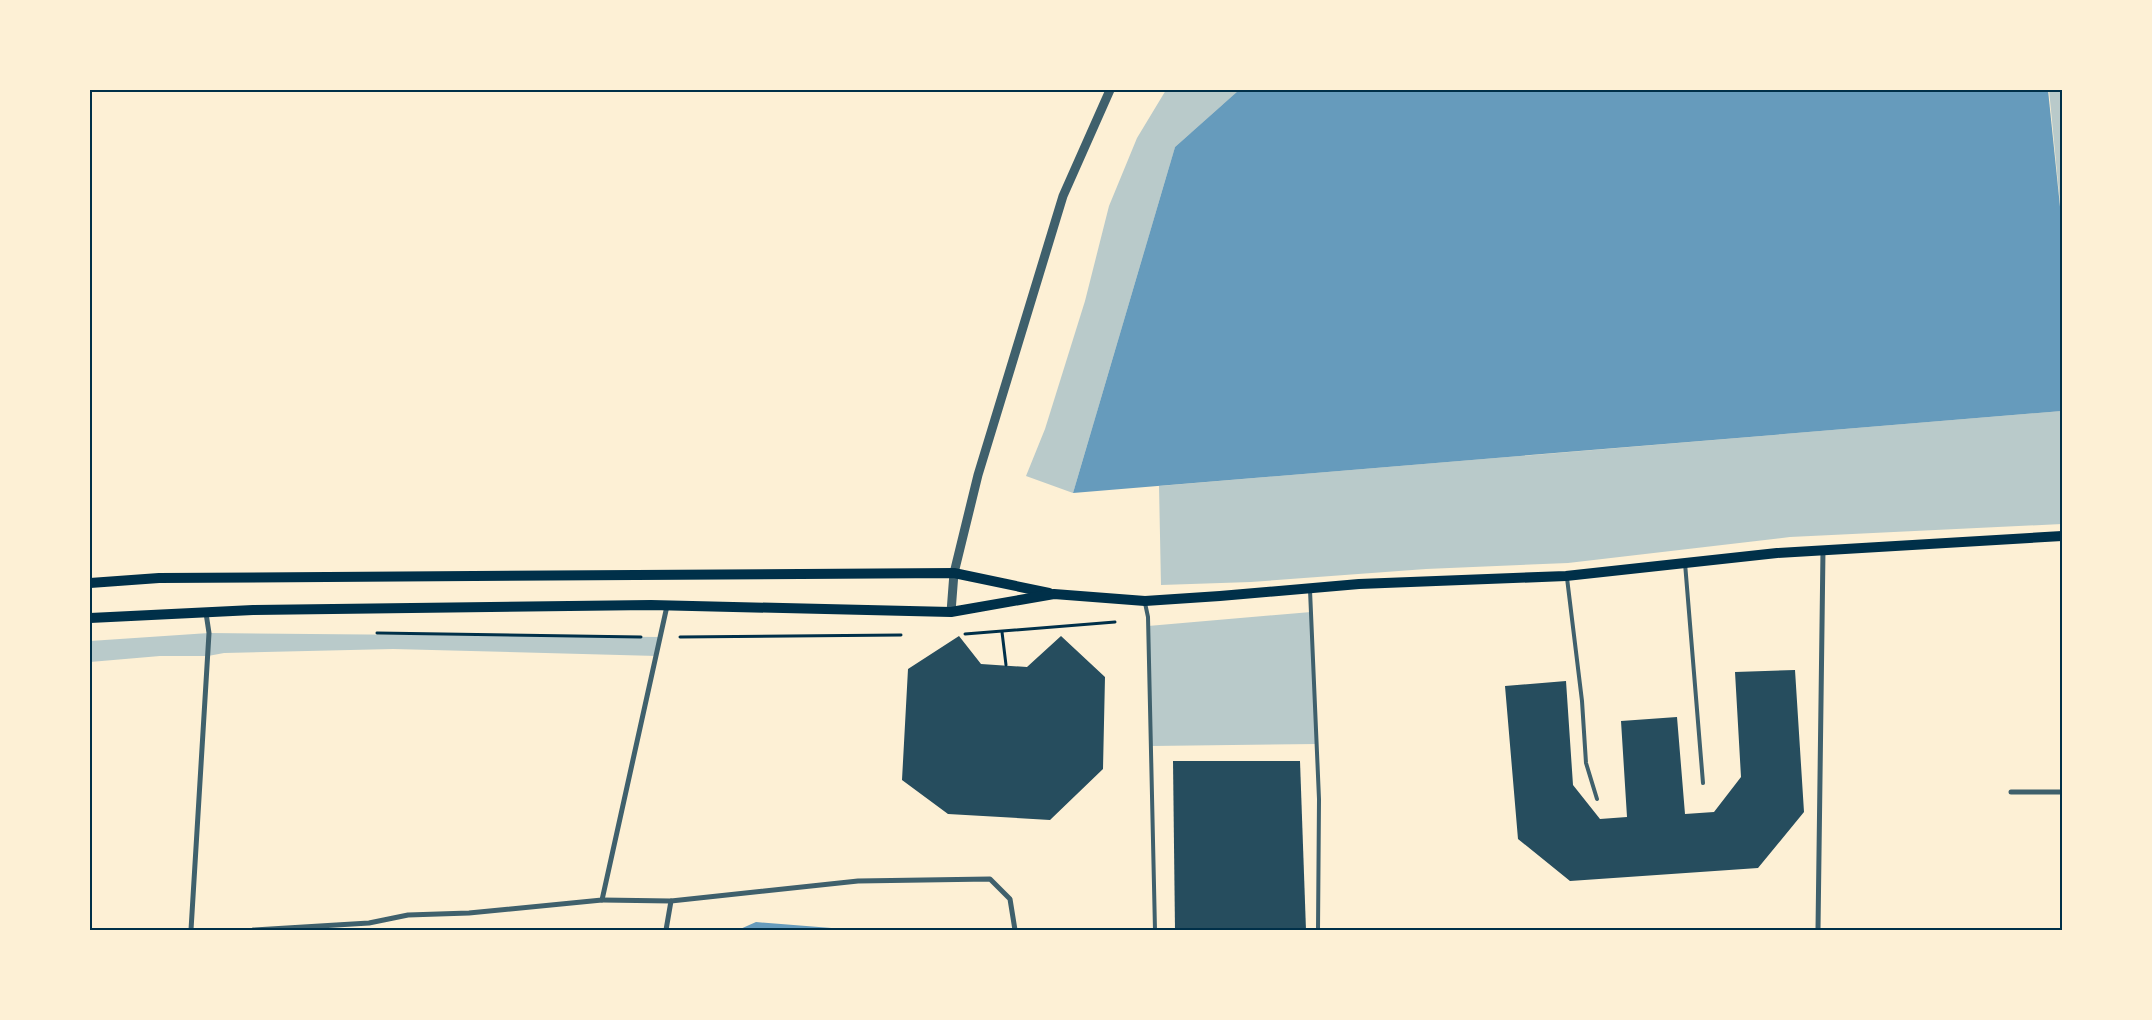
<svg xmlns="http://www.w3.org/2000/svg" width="2152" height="1020" viewBox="0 0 2152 1020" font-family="Raleway,sans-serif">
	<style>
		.green { fill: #b9caca }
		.water { fill: #669bbc }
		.building { fill: #264d5e }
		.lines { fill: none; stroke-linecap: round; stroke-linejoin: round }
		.path { stroke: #003049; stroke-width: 3 }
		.service { stroke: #3f606c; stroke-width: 4 }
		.minor { stroke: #3f606c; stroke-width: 5 }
		.tertiary { stroke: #3f606c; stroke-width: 9 }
		.secondary { stroke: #003049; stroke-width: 10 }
		.neatline { fill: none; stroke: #003049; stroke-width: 2 }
	</style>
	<rect width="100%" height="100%" fill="#fdf0d5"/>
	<g class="green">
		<polygon points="1166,90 1239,90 1175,147 1073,493 1026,476 1045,429 1085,301 1109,206 1137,138"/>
		<polygon points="2049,90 2062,90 2062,224"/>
		<polygon points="2062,411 2062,524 1790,537 1568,563 1426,569 1251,582 1161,585 1159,486"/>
		<polygon points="1311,612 1317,744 1152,746 1148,626"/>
		<polygon points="209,633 661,637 657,656 393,649 224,653 208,656 160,656 90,662 90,641"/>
	</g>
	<g class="water">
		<polygon points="1239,90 2048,90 2062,226 2062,411 1073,493 1175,147"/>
		<polygon points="756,922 844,929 849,930 738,930"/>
	</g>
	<g class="building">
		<polygon points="959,636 981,664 1027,667 1061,636 1105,677 1103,769 1050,820 948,814 902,780 908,669"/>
		<polygon points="1795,670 1804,812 1758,868 1570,881 1518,839 1505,686 1566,681 1573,785 1600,819 1627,817 1621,721 1677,717 1685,814 1714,812 1741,777 1735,672"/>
		<polygon points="1173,761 1300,761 1306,930 1175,930"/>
	</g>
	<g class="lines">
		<g class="path">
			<polyline points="1002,632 1006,665"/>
			<polyline points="377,633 641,637"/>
			<polyline points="965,634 1115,622"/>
			<polyline points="680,637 901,635"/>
		</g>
		<g class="service">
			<polyline points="1685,563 1703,783"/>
			<polyline points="1567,578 1582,701 1586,763 1597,799"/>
			<polyline points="1310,590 1319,799 1318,930"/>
			<polyline points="1145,603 1148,617 1155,930"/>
		</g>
		<g class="minor">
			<polyline points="2011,792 2062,792"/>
			<polyline points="602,900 671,901 666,930"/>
			<polyline points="671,901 858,881 990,879 1010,899 1015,930"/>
			<polyline points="191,930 209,633 206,613"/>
			<polyline points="253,930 369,923 408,915 469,913 602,900 667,606"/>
			<polyline points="1818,930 1823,550"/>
		</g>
		<polyline class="tertiary" points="951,612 954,573 978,475 1063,196 1110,90"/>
		<g class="secondary">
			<polyline points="90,583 159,578 954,573 1049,593"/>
			<polyline points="90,618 253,610 651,605 951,612 1054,594 1145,601 1220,596 1359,584 1566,576 1777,553 2062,536"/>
		</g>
	</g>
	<rect width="2152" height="1020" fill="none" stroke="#fdf0d5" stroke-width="182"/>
	<rect x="91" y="91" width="1970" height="838" class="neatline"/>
</svg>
